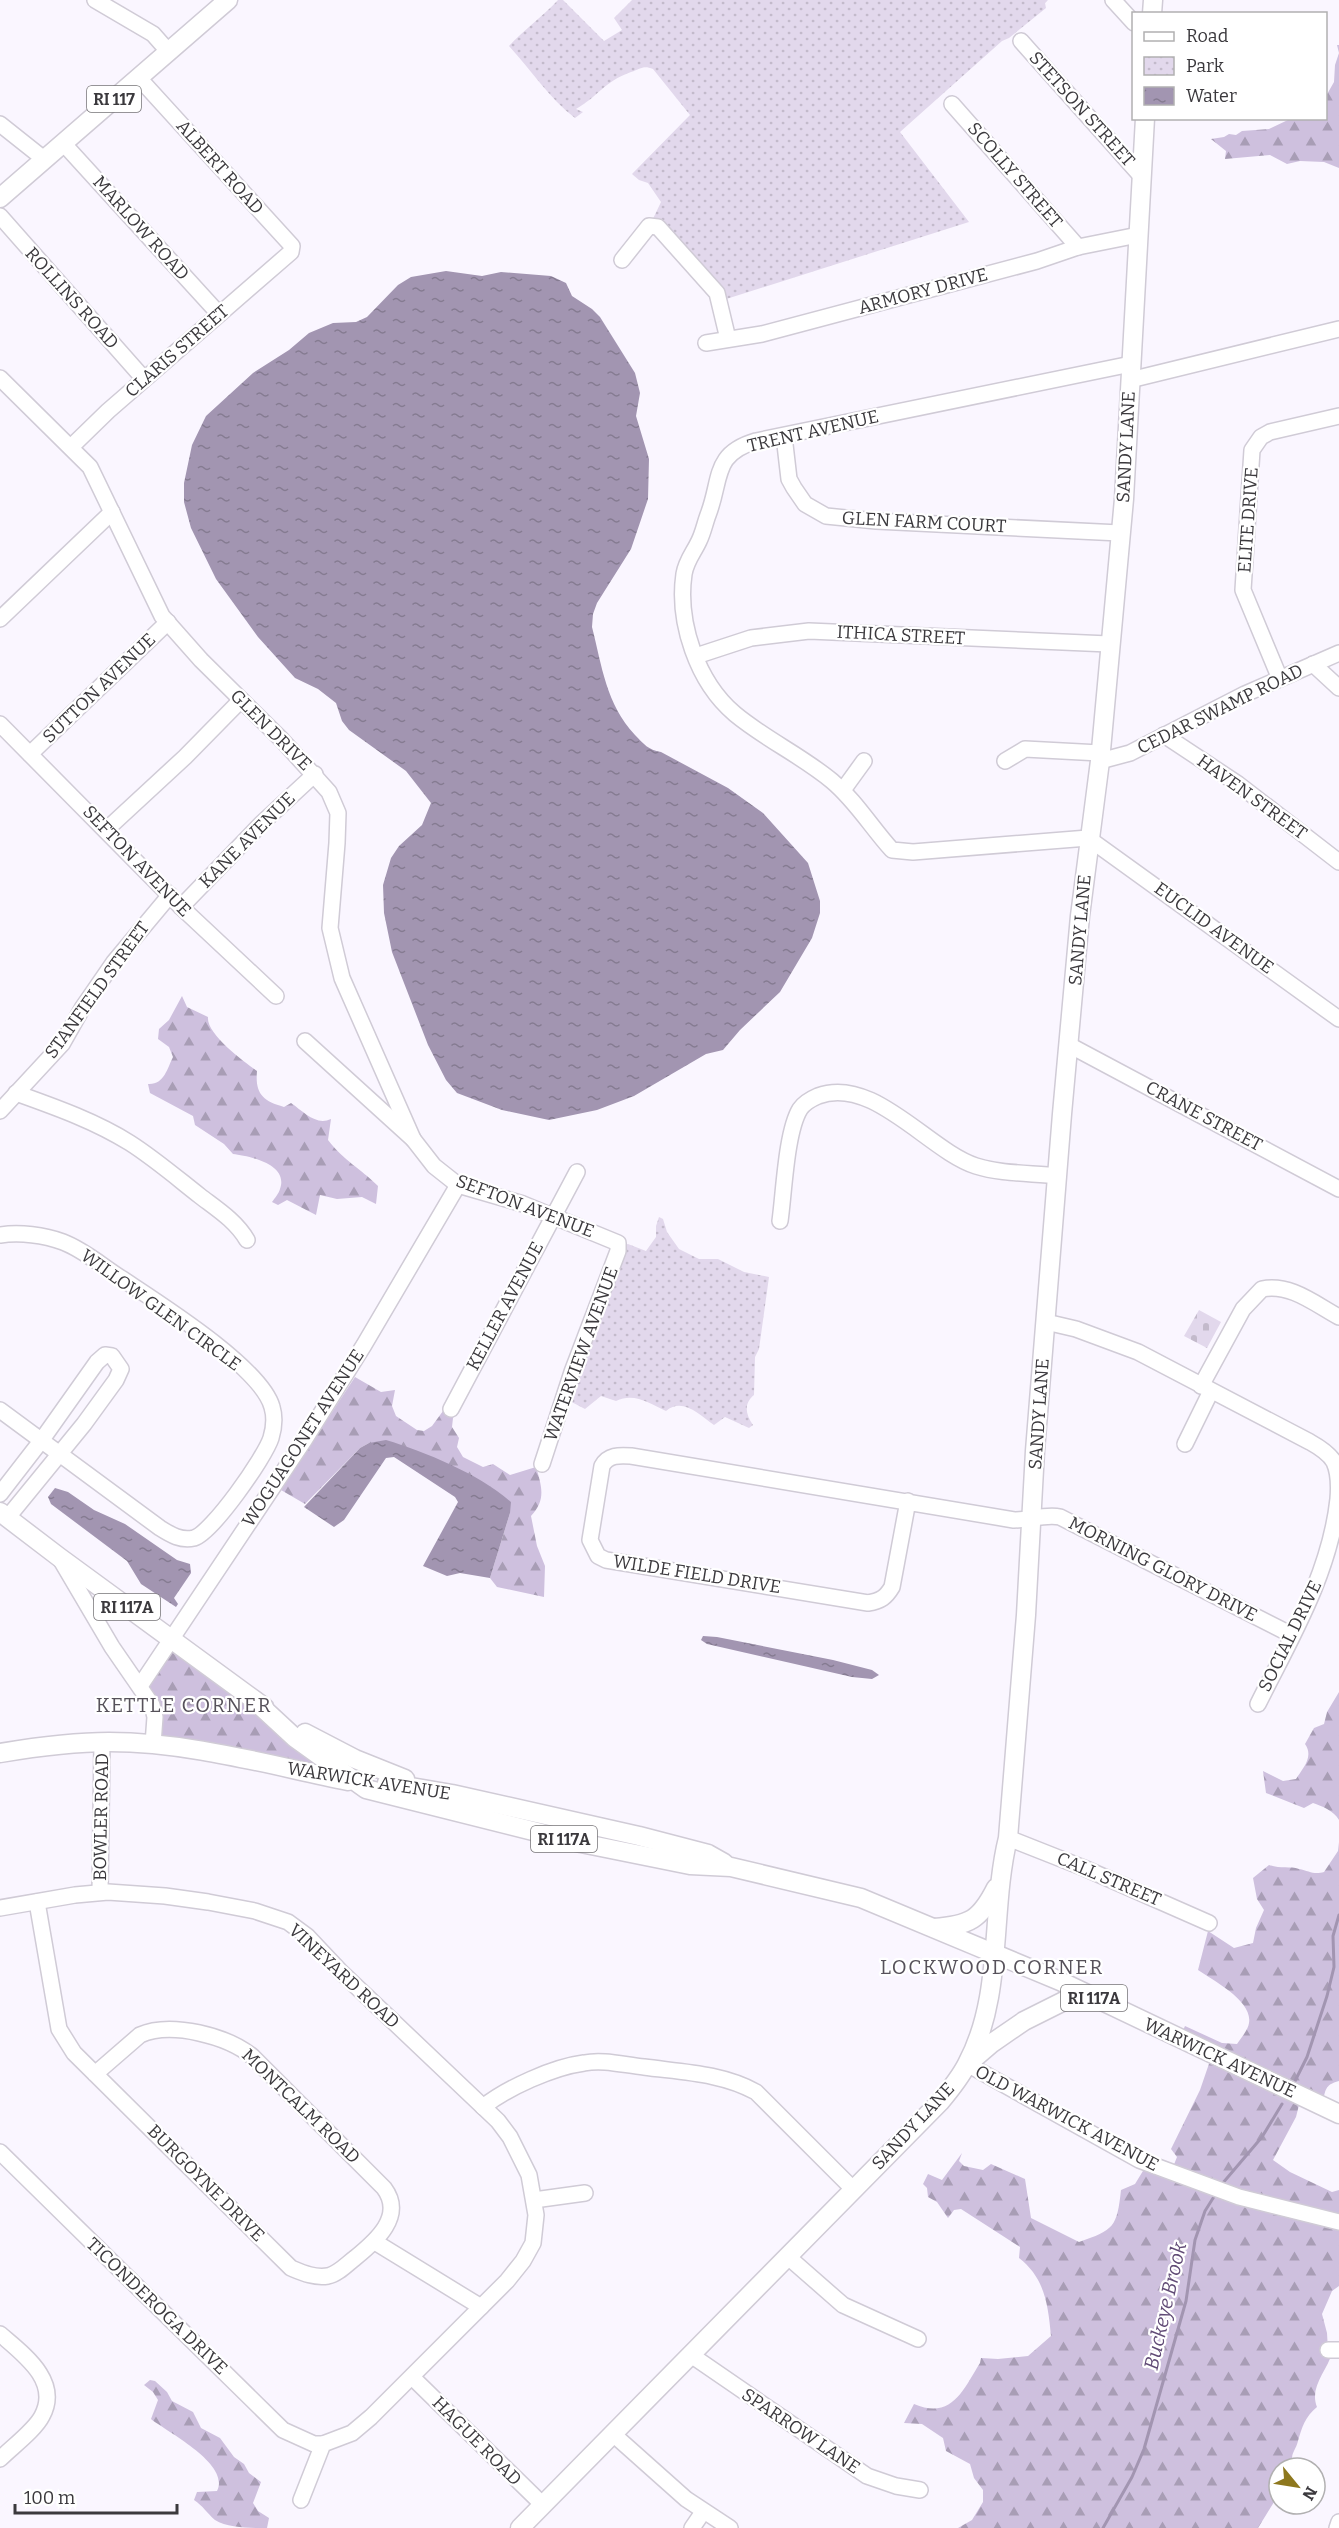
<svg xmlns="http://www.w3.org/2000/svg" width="1339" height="2528" viewBox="0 0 1339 2528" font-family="Bitter,serif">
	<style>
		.forest { fill: url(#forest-firs) }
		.cemetery { fill: url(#cemetery-stones) }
		.park { fill: url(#park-dots) }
		.water { fill: url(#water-ripples) }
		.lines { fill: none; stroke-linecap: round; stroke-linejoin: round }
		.stream { stroke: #a295b1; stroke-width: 3 }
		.minor-casing { stroke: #d0cbd6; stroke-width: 18 }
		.major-casing { stroke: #d0cbd6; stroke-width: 21 }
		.minor { stroke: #fff; stroke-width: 15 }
		.major { stroke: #fff; stroke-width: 18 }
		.labels { text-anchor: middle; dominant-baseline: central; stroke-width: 4.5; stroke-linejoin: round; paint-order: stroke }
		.shield { fill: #fff; stroke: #767477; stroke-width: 1.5 }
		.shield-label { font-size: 16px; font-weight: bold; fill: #3b393d }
		.street-label { font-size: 18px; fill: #3b393d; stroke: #fff }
		.neighbourhood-label { font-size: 20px; letter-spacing: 1.5px; fill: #56515a; stroke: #fff }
		.water-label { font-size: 20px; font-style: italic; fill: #614b76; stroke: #fff }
	</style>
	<defs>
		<pattern id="forest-firs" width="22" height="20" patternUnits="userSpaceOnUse" patternTransform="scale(1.5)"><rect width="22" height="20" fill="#cec0de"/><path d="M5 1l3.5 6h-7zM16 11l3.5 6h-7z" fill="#a89db5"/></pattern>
		<pattern id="cemetery-stones" width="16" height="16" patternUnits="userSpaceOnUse" patternTransform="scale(1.5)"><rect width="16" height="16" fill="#e2d8ec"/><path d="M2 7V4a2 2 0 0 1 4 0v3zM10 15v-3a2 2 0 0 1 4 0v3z" fill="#c3bacb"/></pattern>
		<pattern id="park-dots" width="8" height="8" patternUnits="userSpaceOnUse" patternTransform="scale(1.5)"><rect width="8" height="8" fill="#e2d8ec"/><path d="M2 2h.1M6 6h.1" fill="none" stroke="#c3bacb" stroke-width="1.8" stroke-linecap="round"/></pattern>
		<pattern id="water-ripples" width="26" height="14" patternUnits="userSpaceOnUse" patternTransform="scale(1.5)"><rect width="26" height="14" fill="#a295b1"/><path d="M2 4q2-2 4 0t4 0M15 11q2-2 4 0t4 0" fill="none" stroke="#857b91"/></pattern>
	</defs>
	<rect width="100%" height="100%" fill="#faf6ff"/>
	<g class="forest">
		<polygon points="1337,45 1339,45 1339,168 1324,162 1300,161 1287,164 1270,155 1225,159 1226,151 1211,139 1224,137 1229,134 1236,135 1242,131 1269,129 1290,119 1326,118 1326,96 1334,82 1335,65 1339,53"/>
		<path d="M182,996l5,11 21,10c-2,17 36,45 49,54 -2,22 5,30 27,36l7,-4c13,9 25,23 40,16l-3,21c16,21 32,28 50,46l-2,18 -14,-7 -25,2 -17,-4 -4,20 -29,-15 -9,5 -6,-3c3,-4 7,-9 8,-13 9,-25 -31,-33 -47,-35l-9,-10 -29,-19 -2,-9 -43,-23 -2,-9c16,1 19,-15 25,-27l-4,-10 -11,-8 1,-10 10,-9z"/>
		<path d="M355,1377l26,15 14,-2 -3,16 4,10 21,14 7,1 8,-5 11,-15 17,-7 -7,14 -1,9 7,11 -2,9 6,10 20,10 10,-3 17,11 26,-8c6,20 10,33 -5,49l6,30 8,20 -1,31 -47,-10 -7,-9 20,-65 -141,-70 -9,5 -55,56 -24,-14z"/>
		<polygon points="171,1641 286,1724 373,1780 160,1745 142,1690"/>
		<path d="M1339,1692v128c-5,-9 -17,-14 -26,-17l-9,5 -38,-15 -3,-22 20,10 13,-2c7,-11 18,-22 9,-35l9,-16 10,-4 3,-12z"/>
		<path d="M1339,1842v239c-15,4 -13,9 -17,24l-21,-8 -5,20 -23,43 17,12 42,20 7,-2v96l-7,5 -10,23 5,19 1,17 4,3c-5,18 -23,34 -15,54 -12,10 -15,20 -19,34 -3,12 -11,15 -1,27h-18v26l-21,34h-300l14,-8 11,-18v-12l-9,-12 -4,-14 -24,-13 -3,-13 -21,-14 -18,-1 10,-19c38,16 49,-14 66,-41l1,-5 17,1 30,-3 23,-20c-3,-31 -6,-58 -32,-78l1,-11 -59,-38 -7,1 -6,8 -11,-16 -9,-5 -1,-9 -4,-4 5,-10 14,6 20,-27 -3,8 5,5 19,4 8,-6 34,15 6,39 48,24c35,-12 38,-15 42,-52l14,-6 11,-18 25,6 6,-15 -6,-8 29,-59 12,-35 -33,-16 6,-13 37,17 15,1c4,-6 11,-14 12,-21 4,-22 -35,-42 -51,-53l10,-39 26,17 19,-5 3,-15 8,-18 -7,-11 -4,-21 16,-13c11,4 21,1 30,4 10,2 15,6 25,3l14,-21z"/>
		<path d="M150,2380l5,1 12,11 5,9 21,11 8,16 19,10 14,19 10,7 5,9 12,9 -8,21 5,8 11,7 -2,10c-17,0 -39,0 -52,-8 -8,-7 -12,-14 -21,-20l3,-8 20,-1c14,-27 -50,-59 -66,-72l7,-19 -5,-8 -9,-7z"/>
	</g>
	<polygon class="cemetery" points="1199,1310 1221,1322 1207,1348 1184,1336"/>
	<g class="park">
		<path d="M558,0h5l41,41 18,-11 -8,-12 18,-18h416l-3,3 1,5 -37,30 -7,3 -102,91 69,90 -249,79 -70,-76 11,-23 -13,-19 -9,-3 -7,-6 58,-59 -37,-46c-10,-4 -12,0 -22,3 -28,10 -32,24 -55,37l7,3 -8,6c-26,-20 -44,-48 -66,-72 16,-17 33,-29 49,-46z"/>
		<path d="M659,1217l4,2 4,13 12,17 20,10h19l26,13 25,5 -10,72 -4,8 -1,38c-11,9 -8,20 -1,30l-4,3 -24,-11 -11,8c-15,-10 -31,-28 -48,-14 -17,-8 -32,-19 -50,-10l-15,-5 -16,13 -21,-11 56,-152 8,-2 18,7 10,-14v-11z"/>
	</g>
	<g class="water">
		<path d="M446,271l36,5 19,-4 50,4 15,7 6,13 20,13 8,8 35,56 5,20 -4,23 13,43 -1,40 -17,50 -34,54 -4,11 -1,13c10,39 14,77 43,108 9,9 13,15 26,17l67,36 35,25 45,50 12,38v12l-8,25 -32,54 -40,38 -17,20 -17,4 -72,42 -37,14 -48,10 -47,-10 -45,-17 -11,-13 -18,-35 -36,-93 -8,-39 -1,-28 8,-27 8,-12 23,-21 9,-22 -25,-32 -57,-41 -7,-9 -6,-18 -18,-14 -23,-11 -37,-41 -42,-58 -25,-51 -7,-26v-19l8,-38 14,-29 47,-43 36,-23 20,-17 24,-10 23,-1 11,-5 31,-32 13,-8z"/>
		<path d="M386,1440c40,12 93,34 125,62l-1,11 -20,65 -30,-5 -13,3 -24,-10 35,-64 -3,-5 -61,-40 -8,1 -42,62 -10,7 -30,-20 56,-59 9,-5z"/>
		<polygon points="55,1488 68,1492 94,1510 125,1524 177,1560 190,1564 191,1573 174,1598 178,1604 176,1607 141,1584 127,1561 51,1504 48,1497"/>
		<polygon points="703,1636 717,1637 833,1660 872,1670 879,1675 872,1679 852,1677 707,1644 701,1640"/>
	</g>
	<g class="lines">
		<g class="stream">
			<polyline points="1293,2085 1307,2057 1327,1996 1334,1967 1333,1936 1339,1915"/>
			<polyline points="1222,2184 1262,2137 1282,2104"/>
			<polyline points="1103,2528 1132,2477 1144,2449 1186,2301 1195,2240 1205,2211 1215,2195"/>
		</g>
		<defs>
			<g id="minor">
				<polyline points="95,0 153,34 168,51"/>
				<polyline points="1113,0 1134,23"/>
				<polyline points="1021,41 1142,177"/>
				<polyline points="952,104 1078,247"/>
				<polyline points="0,124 44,159"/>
				<polyline points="63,143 219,314"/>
				<polyline points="0,216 144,379"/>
				<polyline points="622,260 649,226 658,227 717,293 728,339"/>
				<polyline points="706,343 762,334 1037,261 1078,247 1138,235"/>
				<path d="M1131,364l-375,77c-44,13 -34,38 -48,74 -3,8 -5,18 -9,26 -5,11 -13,20 -15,33 -7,48 13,108 51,140 30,25 67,42 97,67 24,20 39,46 60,69l21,2 175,-14 251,181"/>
				<polyline points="0,378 90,467 162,616 201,660 282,740 329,792 338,813 337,843 330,928 342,978 413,1139"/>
				<polyline points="1130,380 1339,329"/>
				<polyline points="784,436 789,479 794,488 805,504 826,516 876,521 1120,533"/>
				<polyline points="71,447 108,411 291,252 292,246 138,77"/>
				<polyline points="0,619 112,512"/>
				<polyline points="696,656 751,638 809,631 1109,644"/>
				<polyline points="1313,664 1339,688"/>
				<polyline points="1280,679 1243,590 1252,450 1261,437 1270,432 1339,416"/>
				<polyline points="0,724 181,907 276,996"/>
				<polyline points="1164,735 1238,784 1339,862"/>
				<polyline points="30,754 168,622"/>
				<polyline points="1005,761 1025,749 1100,753"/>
				<polyline points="1100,761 1130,753 1245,694 1339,653"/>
				<polyline points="843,790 864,761"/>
				<polyline points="106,830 185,757 241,700"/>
				<polyline points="181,907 262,823 315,774"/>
				<polyline points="305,1041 413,1139 434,1166 458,1185 523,1204 618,1243 618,1251 572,1372 542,1464"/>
				<polyline points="1069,1045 1339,1189"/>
				<path d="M16,1093c39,14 79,28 114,50 25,16 47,35 70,53 17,13 36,25 47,44"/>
				<polyline points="0,1111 62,1044 83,1007 114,962 170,895"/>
				<path d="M780,1221c4,-28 6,-89 20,-112 4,-6 11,-10 18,-13 55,-21 111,55 158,70 25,8 56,7 82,10"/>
				<path d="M0,1235c20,-3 44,0 63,7 21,8 39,24 58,36 36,24 140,89 151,129 3,10 2,21 -1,31 -6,19 -59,95 -77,100 -13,3 -23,-3 -34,-10l-160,-118"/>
				<path d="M1046,1322l30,7 62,23 172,90c9,5 19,11 24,20 5,11 5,25 4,37 -8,74 -47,139 -80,205"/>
				<path d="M1201,1386l42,-77 19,-20c28,-6 53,15 77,28"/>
				<polyline points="451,1409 577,1172"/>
				<polyline points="1185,1444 1211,1391"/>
				<polyline points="0,1494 41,1441 97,1362 105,1355 112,1356 121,1369 116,1380 84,1424 8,1517"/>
				<path d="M908,1501l-16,86c-6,10 -11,14 -24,16l-262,-43 -8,-4 -8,-16 12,-74c6,-11 17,-11 29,-10l383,64c15,0 32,-6 46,-3l232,118"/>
				<polyline points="59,1557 112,1647 152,1705 155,1717 153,1744"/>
				<polyline points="140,1686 305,1439 364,1345 458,1185"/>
				<polyline points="1008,1838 1084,1868 1209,1923"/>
				<polyline points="100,1892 102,1742"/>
				<path d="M37,1902l22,127 15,24 217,215c12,5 23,10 37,8 10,-2 19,-12 27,-18 21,-17 50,-42 29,-70l-131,-131c-25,-21 -82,-36 -113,-22l-45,39"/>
				<polyline points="0,1908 75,1895 108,1892 165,1896 208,1902 255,1911 288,1922 307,1936 340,1971 498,2121 510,2137 529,2175 536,2215 533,2243 523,2261 507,2281 371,2417 352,2433 323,2444 301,2500"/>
				<polyline points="967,2064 1139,2160 1239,2197 1339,2222"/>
				<path d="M483,2107c24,-19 70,-40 101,-44 19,-4 40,2 60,4 37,5 78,6 112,25l97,97"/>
				<polyline points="0,2152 283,2430 314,2444 323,2444"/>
				<polyline points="534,2200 585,2193"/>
				<polyline points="375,2242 481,2307"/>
				<polyline points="787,2256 843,2305 918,2339"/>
				<path d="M0,2334c23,20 61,47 42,82 -7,14 -30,31 -42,43"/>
				<polyline points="1328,2350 1339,2350"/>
				<polyline points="691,2355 867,2476 896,2486 920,2490"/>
				<polyline points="412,2377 543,2505"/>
				<polyline points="613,2434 686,2499 730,2528"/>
				<polyline points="692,2528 703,2512"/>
				<polyline points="1337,2528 1339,2522"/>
			</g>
			<g id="major">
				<polyline points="1152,14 1153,0"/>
				<polyline points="0,198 228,0"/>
				<polyline points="0,1512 59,1557 264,1707"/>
				<polyline points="254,1700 295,1738 366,1789 581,1843 690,1865 731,1867 861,1898 1060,1981 1339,2114"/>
				<polyline points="305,1733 355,1759 405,1779"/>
				<path d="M0,1753c36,-6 73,-11 109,-11 81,0 160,23 239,39"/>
				<polyline points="387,1783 452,1794 639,1836 708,1854 724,1863"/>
				<path d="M934,1928c36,-3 46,-8 62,-40"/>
				<polyline points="971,2061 992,2043 1024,2021 1082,1992"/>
				<path d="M520,2528l420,-426c10,-12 20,-24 27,-38 37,-69 23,-153 41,-226l18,-223 9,-164 27,-337 18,-198 20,-155 24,-262 21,-381"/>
			</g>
		</defs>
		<use href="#minor" class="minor-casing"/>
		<use href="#major" class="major-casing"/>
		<use href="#minor" class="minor"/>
		<use href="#major" class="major"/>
	</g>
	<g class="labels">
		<g class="shield">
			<rect x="87" y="86" width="54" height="26" rx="4.5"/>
			<rect x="94" y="1594" width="66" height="26" rx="4.5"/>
			<rect x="531" y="1826" width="66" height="26" rx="4.5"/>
			<rect x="1061" y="1985" width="66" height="26" rx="4.5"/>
		</g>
		<g class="shield-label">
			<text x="114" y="99">RI 117</text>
			<text x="127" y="1607">RI 117A</text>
			<text x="564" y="1839">RI 117A</text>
			<text x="1094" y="1998">RI 117A</text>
		</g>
		<g class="street-label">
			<text transform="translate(1082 109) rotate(48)">STETSON STREET</text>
			<text transform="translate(220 167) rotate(48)">ALBERT ROAD</text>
			<text transform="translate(1015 175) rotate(49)">SCOLLY STREET</text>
			<text transform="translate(141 228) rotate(48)">MARLOW ROAD</text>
			<text transform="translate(923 291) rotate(-15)">ARMORY DRIVE</text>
			<text transform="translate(72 298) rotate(48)">ROLLINS ROAD</text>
			<text transform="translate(177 351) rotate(-41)">CLARIS STREET</text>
			<text transform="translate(813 431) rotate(-13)">TRENT AVENUE</text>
			<text transform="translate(1126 447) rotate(-87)">SANDY LANE</text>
			<text transform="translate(1248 520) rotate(-86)">ELITE DRIVE</text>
			<text transform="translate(924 522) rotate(3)">GLEN FARM COURT</text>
			<text transform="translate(901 635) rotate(3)">ITHICA STREET</text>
			<text transform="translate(99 688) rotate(-44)">SUTTON AVENUE</text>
			<text transform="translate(1220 709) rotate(-26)">CEDAR SWAMP ROAD</text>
			<text transform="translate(271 730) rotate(45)">GLEN DRIVE</text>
			<text transform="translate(1252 797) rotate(36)">HAVEN STREET</text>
			<text transform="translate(247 840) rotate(-45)">KANE AVENUE</text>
			<text transform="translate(137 861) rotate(46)">SEFTON AVENUE</text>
			<text transform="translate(1214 928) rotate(36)">EUCLID AVENUE</text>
			<text transform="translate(1080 930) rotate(-85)">SANDY LANE</text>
			<text transform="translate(97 990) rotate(-54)">STANFIELD STREET</text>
			<text transform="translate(1204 1116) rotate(28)">CRANE STREET</text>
			<text transform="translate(525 1206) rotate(21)">SEFTON AVENUE</text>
			<text transform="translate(505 1306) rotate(-62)">KELLER AVENUE</text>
			<text transform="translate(161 1310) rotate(36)">WILLOW GLEN CIRCLE</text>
			<text transform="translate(581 1354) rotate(-70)">WATERVIEW AVENUE</text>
			<text transform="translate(1039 1414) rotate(-86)">SANDY LANE</text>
			<text transform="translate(303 1438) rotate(-57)">WOGUAGONET AVENUE</text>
			<text transform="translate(1163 1569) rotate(27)">MORNING GLORY DRIVE</text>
			<text transform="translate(697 1574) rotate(9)">WILDE FIELD DRIVE</text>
			<text transform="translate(1290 1636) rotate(-64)">SOCIAL DRIVE</text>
			<text transform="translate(369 1781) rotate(9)">WARWICK AVENUE</text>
			<text transform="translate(101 1817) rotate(-89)">BOWLER ROAD</text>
			<text transform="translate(1109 1879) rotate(23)">CALL STREET</text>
			<text transform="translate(344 1976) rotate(43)">VINEYARD ROAD</text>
			<text transform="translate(1220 2058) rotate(25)">WARWICK AVENUE</text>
			<text transform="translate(301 2106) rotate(44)">MONTCALM ROAD</text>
			<text transform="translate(1067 2118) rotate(28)">OLD WARWICK AVENUE</text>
			<text transform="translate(913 2126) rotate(-47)">SANDY LANE</text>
			<text transform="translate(206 2183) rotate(45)">BURGOYNE DRIVE</text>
			<text transform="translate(157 2306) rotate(44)">TICONDEROGA DRIVE</text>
			<text transform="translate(801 2431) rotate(34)">SPARROW LANE</text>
			<text transform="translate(477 2441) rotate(45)">HAGUE ROAD</text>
		</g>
		<g class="neighbourhood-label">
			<text x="184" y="1705">KETTLE CORNER</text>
			<text x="992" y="1967">LOCKWOOD CORNER</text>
		</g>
		<g class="water-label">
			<text transform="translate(1165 2306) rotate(-77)">Buckeye Brook</text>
		</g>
	</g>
	<rect x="1132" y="12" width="195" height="108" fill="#ffffff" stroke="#b1b0b1" stroke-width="1.5"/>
	<rect x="1144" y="32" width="30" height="9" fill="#ffffff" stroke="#b1b0b1" stroke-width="1.5"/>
	<text x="1186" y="42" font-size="18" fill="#3b393d">Road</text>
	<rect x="1144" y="57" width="30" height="18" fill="url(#park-dots)" stroke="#b1b0b1" stroke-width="1.5"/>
	<text x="1186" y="72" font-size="18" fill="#3b393d">Park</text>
	<rect x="1144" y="87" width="30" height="18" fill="url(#water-ripples)" stroke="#b1b0b1" stroke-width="1.5"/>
	<text x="1186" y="102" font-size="18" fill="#3b393d">Water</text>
	<g transform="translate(1297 2486) rotate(120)"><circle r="28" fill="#ffffff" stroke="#b1b0b1" stroke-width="1.5"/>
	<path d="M0-4.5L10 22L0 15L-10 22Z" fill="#8e781e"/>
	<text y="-9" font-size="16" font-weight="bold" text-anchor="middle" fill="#3b393d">N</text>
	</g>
	<path d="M15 2504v9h162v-9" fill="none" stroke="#3b393d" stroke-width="3"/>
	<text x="24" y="2504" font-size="18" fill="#3b393d" stroke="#ffffff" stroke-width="4.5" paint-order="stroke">100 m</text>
</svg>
